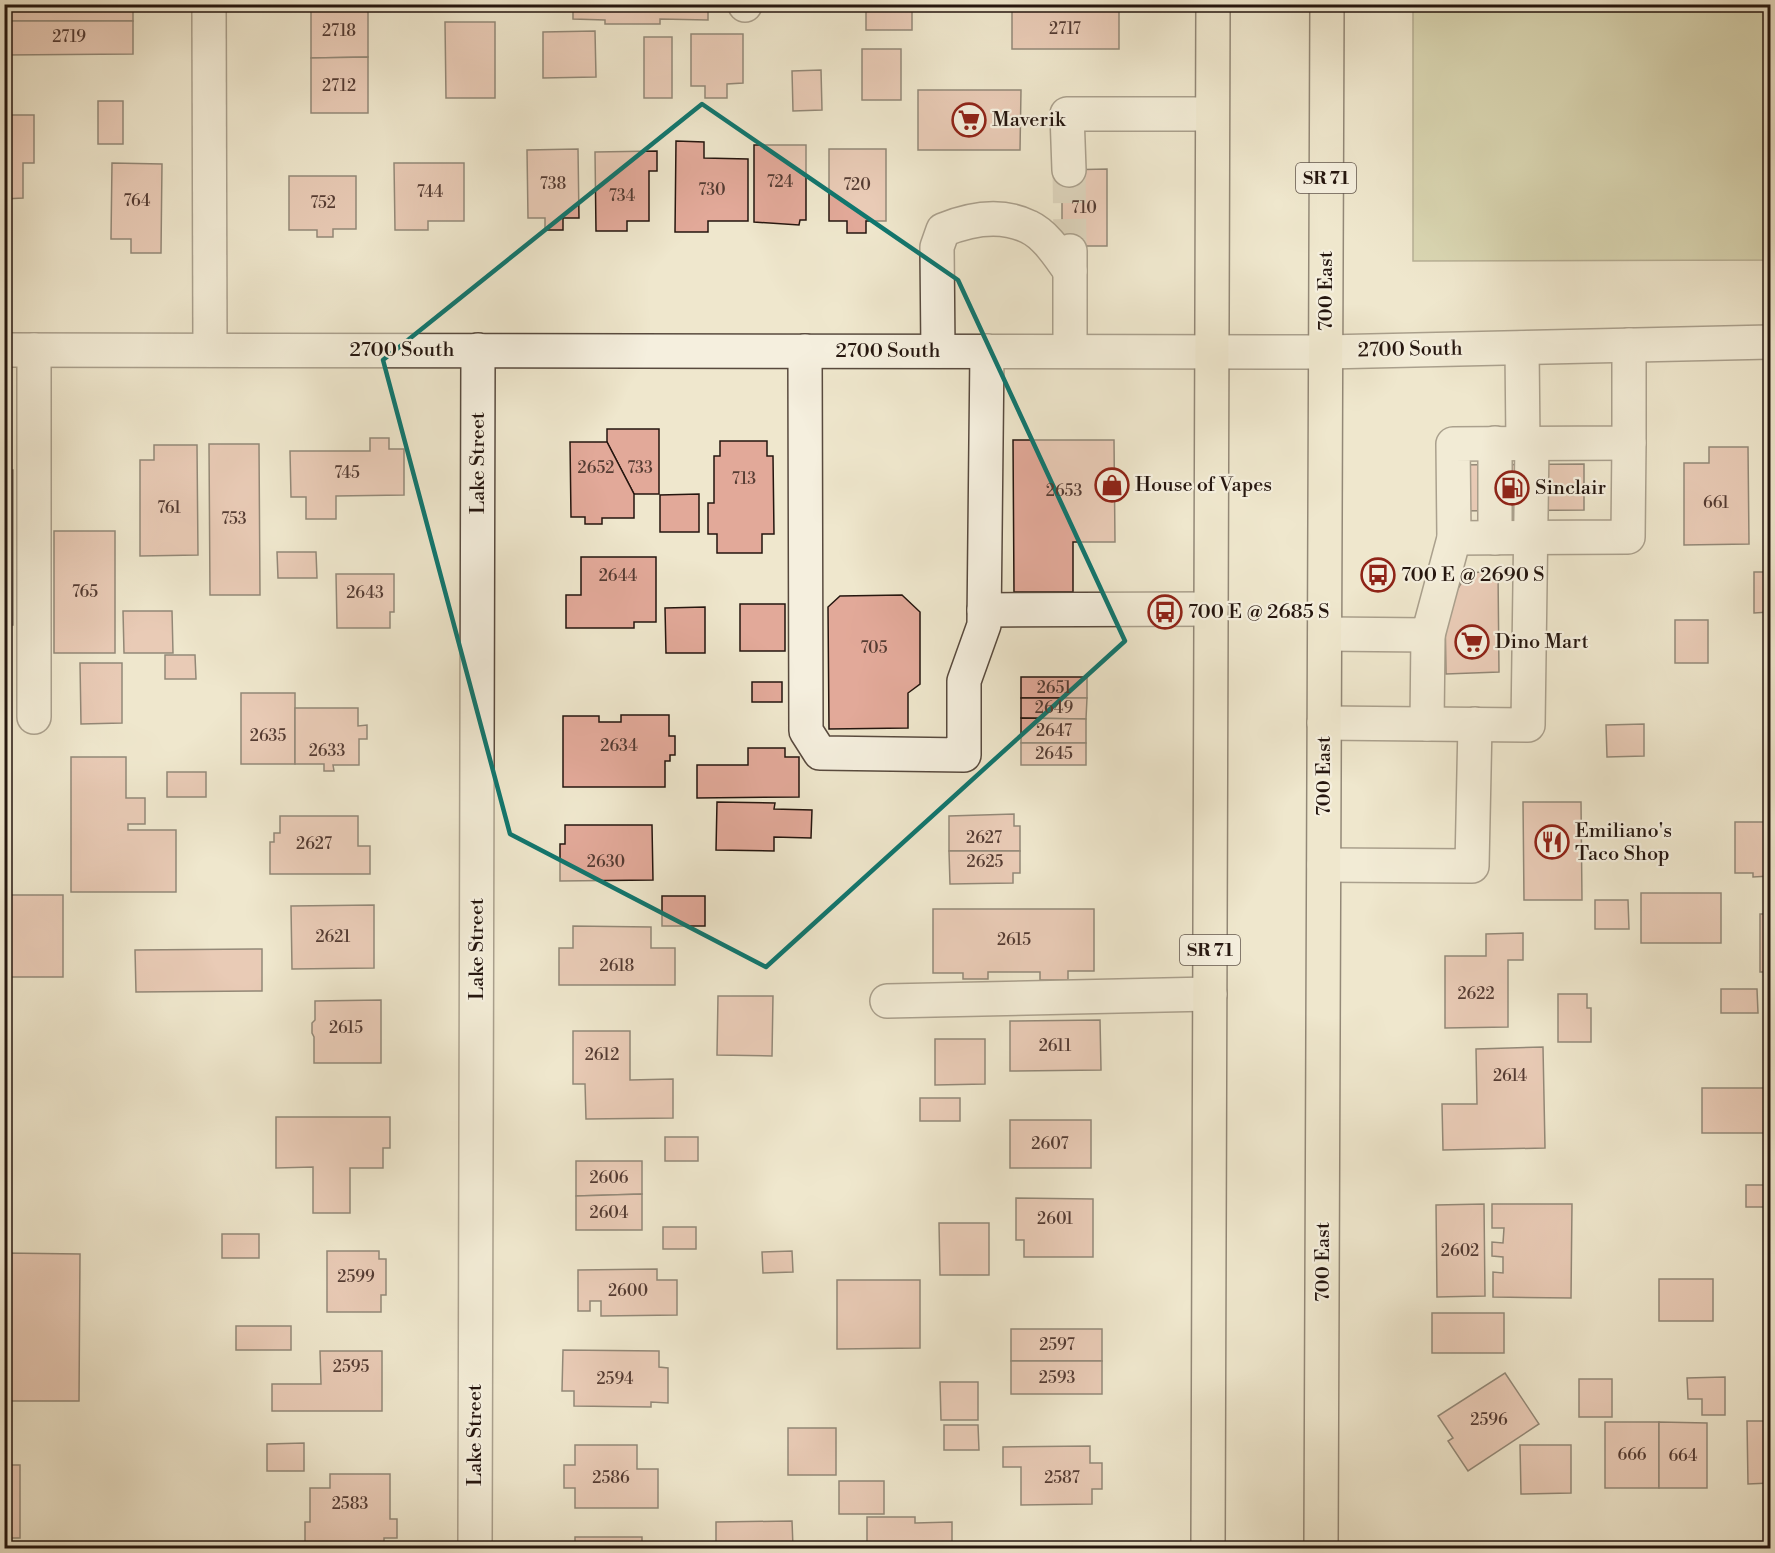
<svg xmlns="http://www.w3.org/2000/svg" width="1775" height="1553" viewBox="0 0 1775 1553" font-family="'Libre Bodoni',serif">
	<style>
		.green { fill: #c1c393; stroke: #736c51; stroke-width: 1.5 }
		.building { fill: #e2a999; stroke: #25160f; stroke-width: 1.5 }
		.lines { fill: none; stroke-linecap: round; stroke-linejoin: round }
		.minor-tunnel { stroke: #c7bda7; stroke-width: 33; stroke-dasharray: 33 16; stroke-linecap: butt }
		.minor-casing { stroke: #584a3e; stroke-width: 36 }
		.major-casing { stroke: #25160f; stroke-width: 36 }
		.minor { stroke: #f5efde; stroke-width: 33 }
		.major { stroke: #efe7cd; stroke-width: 33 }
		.marked { fill: none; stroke: #0f766e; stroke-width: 4.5; stroke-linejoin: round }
		.labels { text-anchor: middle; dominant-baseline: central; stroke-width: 4.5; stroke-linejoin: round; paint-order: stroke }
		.number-label { font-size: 16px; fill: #543b32 }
		.shield { fill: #f5efde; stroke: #63574d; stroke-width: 1.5 }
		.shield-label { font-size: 18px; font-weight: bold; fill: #25160f }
		.poi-label { font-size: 20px; fill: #25160f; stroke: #f5efde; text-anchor: start }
		.street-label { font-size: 20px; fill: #25160f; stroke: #f5efde }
	</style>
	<rect width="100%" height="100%" fill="#efe7cd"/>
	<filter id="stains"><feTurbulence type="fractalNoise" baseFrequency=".00333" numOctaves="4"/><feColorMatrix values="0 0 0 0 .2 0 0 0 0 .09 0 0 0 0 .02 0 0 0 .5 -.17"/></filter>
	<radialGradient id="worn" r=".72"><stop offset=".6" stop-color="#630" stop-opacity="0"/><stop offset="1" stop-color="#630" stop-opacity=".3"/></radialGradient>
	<polygon class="green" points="1413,5 1770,5 1770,260 1413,261"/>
	<g class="building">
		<rect x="4" y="4" width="129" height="17"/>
		<polygon points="311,4 368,4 368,57 311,58"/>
		<polygon points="573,4 708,4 708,20 660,19 660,24 605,24 605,20 573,19"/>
		<rect x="866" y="4" width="46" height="26"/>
		<polygon points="1012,4 1102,4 1102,9 1119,9 1119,49 1012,49"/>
		<polygon points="4,21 133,21 133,54 4,55"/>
		<polygon points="445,22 495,22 495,98 446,98"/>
		<polygon points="595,31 596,77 543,78 543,32"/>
		<polygon points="691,34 743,34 743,83 727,84 727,98 705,98 705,86 691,86"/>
		<rect x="644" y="37" width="28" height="61"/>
		<rect x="862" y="49" width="39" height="51"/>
		<polygon points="368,57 368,113 311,113 311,58"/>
		<polygon points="821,70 822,110 793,111 792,71"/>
		<polygon points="918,90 1021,90 1020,150 918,150"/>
		<rect x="98" y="101" width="25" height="43"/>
		<polygon points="4,115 34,115 34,163 23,163 23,198 4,199"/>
		<polygon points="676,141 704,142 704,158 748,159 748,221 708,221 708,232 675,232"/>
		<polygon points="754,145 806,145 806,220 800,220 799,225 754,222"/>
		<polygon points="578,149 579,218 563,218 563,230 545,230 545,218 528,218 527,150"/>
		<polygon points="829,149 886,149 886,221 866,221 866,233 847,233 847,221 829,221"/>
		<polygon points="657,151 657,171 649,171 649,221 627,221 627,231 596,231 595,152"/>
		<polygon points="112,163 162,164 161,253 131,253 131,239 111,239"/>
		<polygon points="394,163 464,163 464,221 428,221 428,230 395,230"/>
		<polygon points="1107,169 1107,246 1062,246 1062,170"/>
		<polygon points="289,176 356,176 356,229 333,229 333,237 317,237 317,230 289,230"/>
		<polygon points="607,429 659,429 659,494 634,494 607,442"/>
		<polygon points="370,438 389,438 389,449 404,449 404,495 336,496 336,519 306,519 306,497 291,497 290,451 370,451"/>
		<polygon points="1013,440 1114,440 1115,542 1073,542 1073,592 1014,592"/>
		<polygon points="720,441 767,441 767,456 773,456 774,534 762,534 762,553 717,553 717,534 708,534 708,503 714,503 714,456 720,456"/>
		<polygon points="570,442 607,442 634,494 634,518 602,518 602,524 585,524 585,517 571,517"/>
		<polygon points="209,444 259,444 260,595 210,595"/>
		<polygon points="154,445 197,445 198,555 140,556 140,460 154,460"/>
		<polygon points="1709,447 1748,447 1749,544 1684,545 1684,463 1709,463"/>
		<rect x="1767" y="448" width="3" height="97"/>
		<polygon points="1584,464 1584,510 1440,511 1439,465"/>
		<rect x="4" y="470" width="9" height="155"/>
		<polygon points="699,494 699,532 660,532 660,495"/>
		<rect x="54" y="531" width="61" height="122"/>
		<polygon points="277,552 316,552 317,578 278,578"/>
		<polygon points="581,557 656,557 656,622 634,622 634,628 566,628 566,595 581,595"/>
		<polygon points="1498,571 1499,672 1446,674 1445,611 1467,573"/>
		<polygon points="1754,572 1770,572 1770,612 1754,613"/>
		<polygon points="336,574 394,574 394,612 390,612 390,628 337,628"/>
		<polygon points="902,595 920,612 920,684 908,693 908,728 829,729 828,607 840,596"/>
		<rect x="740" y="604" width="45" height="47"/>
		<polygon points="705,607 705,653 666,653 665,608"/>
		<polygon points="123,611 172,611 173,653 124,653"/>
		<rect x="1675" y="620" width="33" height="43"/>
		<polygon points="165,655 195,655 196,679 165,679"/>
		<polygon points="80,663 122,663 122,723 81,724"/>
		<rect x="1021" y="677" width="66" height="21"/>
		<rect x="752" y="682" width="30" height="20"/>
		<rect x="241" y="693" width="54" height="71"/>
		<polygon points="1021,698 1087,698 1086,719 1021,718"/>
		<polygon points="295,708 358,708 358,726 367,725 367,739 359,739 359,765 333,765 334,771 324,771 324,764 295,764"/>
		<polygon points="621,715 669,715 669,736 675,736 675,755 670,755 670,761 665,761 665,787 563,787 563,716 599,716 599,722 621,722"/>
		<polygon points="1021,718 1086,719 1086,743 1021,743"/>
		<polygon points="1644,724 1644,756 1607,757 1606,725"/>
		<rect x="1021" y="743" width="65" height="22"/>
		<rect x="1768" y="747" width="2" height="31"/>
		<polygon points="748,748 785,748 785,757 799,757 799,797 697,798 697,765 748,765"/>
		<polygon points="71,757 126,757 126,798 145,798 145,824 128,824 128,830 176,830 176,892 71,892"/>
		<rect x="167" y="772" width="39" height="25"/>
		<polygon points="717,802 775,803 774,809 812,810 811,838 774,837 774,851 716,850"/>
		<polygon points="1523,802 1581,802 1582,900 1524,900"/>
		<polygon points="1014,814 1014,826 1020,826 1020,851 949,851 949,816"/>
		<polygon points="280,816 358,816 358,846 370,846 370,874 270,874 270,842 274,842 274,833 280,833"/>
		<polygon points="1735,822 1770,822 1770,876 1753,877 1753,873 1735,873"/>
		<polygon points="565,825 652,825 653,880 560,881 560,844 565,844"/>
		<polygon points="949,851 1020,851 1020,873 1013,873 1013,883 950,884"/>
		<rect x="1641" y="893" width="80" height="50"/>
		<rect x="11" y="895" width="52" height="82"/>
		<rect x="662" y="896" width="43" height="30"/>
		<polygon points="1595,900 1628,900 1629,929 1595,929"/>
		<polygon points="374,905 374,968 292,969 291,906"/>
		<polygon points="933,909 1094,909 1094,971 1068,971 1068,980 1040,980 1040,972 988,972 988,979 963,979 963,973 933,973"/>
		<rect x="1760" y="914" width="10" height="58"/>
		<polygon points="573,926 651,927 651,948 675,948 675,985 559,985 559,948 573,948"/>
		<polygon points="1523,933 1523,960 1508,960 1508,1027 1445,1028 1445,956 1486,956 1486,934"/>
		<polygon points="262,949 262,991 136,992 135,950"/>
		<polygon points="1721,989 1757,989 1758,1013 1721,1013"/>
		<polygon points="1558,994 1587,994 1587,1008 1591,1008 1591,1042 1558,1042"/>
		<polygon points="718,996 773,996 772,1056 717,1055"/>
		<polygon points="381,1000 381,1063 314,1063 314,1037 312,1033 312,1023 315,1020 315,1001"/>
		<rect x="1764" y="1014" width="6" height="57"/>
		<polygon points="1100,1020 1101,1070 1010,1071 1010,1021"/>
		<polygon points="573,1031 630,1031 630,1080 673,1079 673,1118 586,1119 585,1084 573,1084"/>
		<polygon points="935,1039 985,1039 985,1084 935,1085"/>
		<polygon points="1543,1047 1545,1148 1443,1150 1442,1104 1477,1104 1476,1049"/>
		<rect x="1702" y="1088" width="62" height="45"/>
		<rect x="920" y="1098" width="40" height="23"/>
		<polygon points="276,1117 390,1117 390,1148 383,1148 383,1168 350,1168 350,1213 313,1213 313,1167 276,1168"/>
		<rect x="1010" y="1120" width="81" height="48"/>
		<rect x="665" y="1137" width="33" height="24"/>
		<polygon points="576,1161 642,1161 642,1194 576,1196"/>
		<rect x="1746" y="1185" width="24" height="22"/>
		<polygon points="642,1194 642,1230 576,1230 576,1196"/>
		<polygon points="1016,1198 1093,1199 1093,1257 1024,1257 1024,1240 1016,1240"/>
		<polygon points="1484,1204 1485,1296 1437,1297 1436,1205"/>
		<polygon points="1492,1204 1572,1204 1571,1298 1493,1297 1493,1272 1503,1273 1503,1257 1492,1256 1492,1242 1503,1243 1504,1228 1492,1228"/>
		<polygon points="939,1223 989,1223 989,1275 940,1275"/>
		<rect x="663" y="1227" width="33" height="22"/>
		<rect x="222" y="1234" width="37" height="24"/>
		<polygon points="327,1251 379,1251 379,1259 386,1259 386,1295 381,1295 381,1312 327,1312"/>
		<polygon points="792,1251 793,1272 763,1273 762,1252"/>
		<polygon points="4,1253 80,1254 79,1401 4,1401"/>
		<polygon points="657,1269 657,1280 677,1280 677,1315 601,1316 601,1301 590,1301 590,1311 578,1311 578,1270"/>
		<rect x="1659" y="1279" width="54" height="42"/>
		<polygon points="837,1280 920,1280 920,1348 837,1349"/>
		<rect x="1432" y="1313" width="72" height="40"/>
		<rect x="236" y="1326" width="55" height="24"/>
		<rect x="1011" y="1329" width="91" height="32"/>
		<polygon points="563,1350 659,1351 659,1367 668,1368 668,1403 651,1402 651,1407 574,1406 574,1391 562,1391"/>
		<polygon points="320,1351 382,1351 382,1411 272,1411 272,1384 321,1384"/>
		<rect x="1011" y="1361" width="91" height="33"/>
		<polygon points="1505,1373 1539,1424 1468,1471 1448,1441 1453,1438 1438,1416"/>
		<polygon points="1725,1377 1725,1415 1702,1415 1702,1399 1688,1399 1687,1378"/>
		<rect x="1579" y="1379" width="33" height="38"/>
		<polygon points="940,1382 978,1382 978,1420 941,1420"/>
		<polygon points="1747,1421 1770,1421 1770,1483 1748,1484"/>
		<rect x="1605" y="1422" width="54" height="66"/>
		<polygon points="1659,1422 1707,1423 1707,1488 1659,1488"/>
		<polygon points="944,1425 978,1425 979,1450 944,1450"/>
		<rect x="788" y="1428" width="48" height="47"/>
		<polygon points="304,1443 304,1471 267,1471 267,1444"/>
		<polygon points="575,1445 637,1445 637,1469 658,1469 658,1508 575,1508 575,1488 564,1488 564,1465 575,1465"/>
		<polygon points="1520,1445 1571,1445 1571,1493 1521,1494"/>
		<polygon points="1090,1446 1090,1463 1102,1463 1102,1489 1092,1489 1092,1504 1021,1505 1021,1467 1003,1467 1003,1447"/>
		<rect x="4" y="1465" width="16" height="73"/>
		<polygon points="330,1474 390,1474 390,1519 397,1519 397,1538 384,1538 384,1548 305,1548 305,1522 310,1522 310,1488 330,1488"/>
		<rect x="839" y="1481" width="45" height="33"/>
		<polygon points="867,1517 915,1517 915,1523 952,1522 952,1548 867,1548"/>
		<polygon points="792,1521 793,1547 716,1548 716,1522"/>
		<polygon points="575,1537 642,1537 642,1542 657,1542 657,1548 575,1548"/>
	</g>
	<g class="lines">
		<polyline class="minor-tunnel" points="1069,170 1070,246"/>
		<defs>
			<g id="minor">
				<polyline points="209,4 210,350"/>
				<polyline points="745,4 745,5"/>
				<polyline points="1069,170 1067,114 1212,114"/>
				<polyline points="1070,251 1070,351"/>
				<polyline points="1522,348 1523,443"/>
				<polyline points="4,350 1326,352 1770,342"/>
				<polyline points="34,350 34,717"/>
				<polyline points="805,351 806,731 820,753 964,755 964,681 984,625 987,351"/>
				<path d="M938,351l-1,-104 6,-17c27,-11 58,-17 86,-3 17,8 30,29 41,44"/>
				<polyline points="1495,443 1495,538"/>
				<polyline points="1454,538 1628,537 1629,443"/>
				<polyline points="984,610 1211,609"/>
				<polyline points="1325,634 1428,635 1454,538 1453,444 1629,443 1629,345"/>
				<polyline points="1324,723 1528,725 1532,443"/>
				<polyline points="1427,724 1428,635"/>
				<polyline points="1324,865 1472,866 1475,724"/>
				<polyline points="887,1001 1210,994"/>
				<polyline points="475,1548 478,350"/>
			</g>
			<g id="major">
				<polyline points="1208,1548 1213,4"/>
				<polyline points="1321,1548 1327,4"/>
			</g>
		</defs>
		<use href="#minor" class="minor-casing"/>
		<use href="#major" class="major-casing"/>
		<use href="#minor" class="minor"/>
		<use href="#major" class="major"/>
	</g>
	<path d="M0 0H1775V1553H0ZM702,104l256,176 167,361 -359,326 -256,-133 -127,-474z" fill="#efe7cd" fill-opacity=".55" fill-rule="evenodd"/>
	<path class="marked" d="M702,104l256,176 167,361 -359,326 -256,-133 -127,-474z"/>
	<defs>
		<symbol id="supermarket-ring" viewBox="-11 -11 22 22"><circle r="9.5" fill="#f5efde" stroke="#8f2418" stroke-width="1.5"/><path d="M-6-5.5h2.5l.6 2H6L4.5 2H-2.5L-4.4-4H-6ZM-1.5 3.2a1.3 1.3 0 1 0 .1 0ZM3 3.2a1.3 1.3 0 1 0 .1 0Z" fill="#8f2418"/></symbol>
		<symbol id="shop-ring" viewBox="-11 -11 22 22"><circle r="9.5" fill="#f5efde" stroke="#8f2418" stroke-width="1.5"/><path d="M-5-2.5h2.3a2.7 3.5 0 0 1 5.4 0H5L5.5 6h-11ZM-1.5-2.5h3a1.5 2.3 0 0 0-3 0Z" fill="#8f2418"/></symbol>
		<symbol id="fuel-ring" viewBox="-11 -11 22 22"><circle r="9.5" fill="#f5efde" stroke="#8f2418" stroke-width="1.5"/><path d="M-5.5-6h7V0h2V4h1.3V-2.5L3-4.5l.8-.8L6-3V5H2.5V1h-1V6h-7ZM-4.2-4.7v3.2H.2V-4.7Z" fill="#8f2418"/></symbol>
		<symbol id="bus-ring" viewBox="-11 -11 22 22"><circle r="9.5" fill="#f5efde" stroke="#8f2418" stroke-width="1.5"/><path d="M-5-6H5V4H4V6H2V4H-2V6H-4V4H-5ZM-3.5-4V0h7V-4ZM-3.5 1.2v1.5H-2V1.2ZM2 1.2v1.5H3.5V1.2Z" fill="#8f2418"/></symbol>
		<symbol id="restaurant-ring" viewBox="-11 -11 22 22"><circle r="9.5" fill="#f5efde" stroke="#8f2418" stroke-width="1.5"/><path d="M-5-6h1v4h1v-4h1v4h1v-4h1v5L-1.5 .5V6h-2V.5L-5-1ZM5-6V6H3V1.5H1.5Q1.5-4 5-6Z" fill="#8f2418"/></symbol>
	</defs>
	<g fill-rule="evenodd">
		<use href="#supermarket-ring" x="950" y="101" width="38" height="38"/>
		<use href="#shop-ring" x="1093" y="466" width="38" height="38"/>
		<use href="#fuel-ring" x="1493" y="469" width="38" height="38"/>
		<use href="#bus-ring" x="1359" y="556" width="38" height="38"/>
		<use href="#bus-ring" x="1146" y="593" width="38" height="38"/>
		<use href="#supermarket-ring" x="1453" y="623" width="38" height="38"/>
		<use href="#restaurant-ring" x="1533" y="823" width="38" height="38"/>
	</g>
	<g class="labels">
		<g class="number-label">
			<text x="1065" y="29">2717</text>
			<text x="339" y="31">2718</text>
			<text x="69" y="37">2719</text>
			<text x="339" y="86">2712</text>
			<text x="780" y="182">724</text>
			<text x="553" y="184">738</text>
			<text x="857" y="185">720</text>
			<text x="712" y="190">730</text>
			<text x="430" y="192">744</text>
			<text x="622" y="196">734</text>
			<text x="137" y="201">764</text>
			<text x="323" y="203">752</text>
			<text x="1084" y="208">710</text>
			<text x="596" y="468">2652</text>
			<text x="640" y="468">733</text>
			<text x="347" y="473">745</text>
			<text x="744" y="479">713</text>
			<text x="1064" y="491">2653</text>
			<text x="1716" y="503">661</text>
			<text x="169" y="508">761</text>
			<text x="234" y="519">753</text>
			<text x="618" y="576">2644</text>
			<text x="85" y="592">765</text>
			<text x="365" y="593">2643</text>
			<text x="874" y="648">705</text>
			<text x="1054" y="688">2651</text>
			<text x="1054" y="708">2649</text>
			<text x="1054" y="731">2647</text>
			<text x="268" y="736">2635</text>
			<text x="619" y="746">2634</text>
			<text x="327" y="751">2633</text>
			<text x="1054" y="754">2645</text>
			<text x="984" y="838">2627</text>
			<text x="314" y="844">2627</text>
			<text x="606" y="862">2630</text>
			<text x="985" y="862">2625</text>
			<text x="333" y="937">2621</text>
			<text x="1014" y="940">2615</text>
			<text x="617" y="966">2618</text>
			<text x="1476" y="994">2622</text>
			<text x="346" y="1028">2615</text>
			<text x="1055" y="1046">2611</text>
			<text x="602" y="1055">2612</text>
			<text x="1510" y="1076">2614</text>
			<text x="1050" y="1144">2607</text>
			<text x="609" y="1178">2606</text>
			<text x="609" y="1213">2604</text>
			<text x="1055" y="1219">2601</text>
			<text x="1460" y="1251">2602</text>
			<text x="356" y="1277">2599</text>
			<text x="628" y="1291">2600</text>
			<text x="1057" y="1345">2597</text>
			<text x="351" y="1367">2595</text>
			<text x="1057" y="1378">2593</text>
			<text x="615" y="1379">2594</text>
			<text x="1489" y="1420">2596</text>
			<text x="1632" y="1455">666</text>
			<text x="1683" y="1456">664</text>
			<text x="611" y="1478">2586</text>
			<text x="1062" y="1478">2587</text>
			<text x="350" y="1504">2583</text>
		</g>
		<g class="shield">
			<rect x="1296" y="163" width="60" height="30" rx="4.5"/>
			<rect x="1180" y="935" width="60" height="30" rx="4.5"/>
		</g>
		<g class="shield-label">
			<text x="1326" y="178">SR 71</text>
			<text x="1210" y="950">SR 71</text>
		</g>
		<g class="poi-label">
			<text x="992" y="120">Maverik</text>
			<text x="1135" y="485">House of Vapes</text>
			<text x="1535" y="488">Sinclair</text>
			<text x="1401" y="575">700 E @ 2690 S</text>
			<text x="1188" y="612">700 E @ 2685 S</text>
			<text x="1495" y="642">Dino Mart</text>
			<text x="1575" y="831">Emiliano's<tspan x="1575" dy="23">Taco Shop</tspan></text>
		</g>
		<g class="street-label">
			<text transform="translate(1326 291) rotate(-90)">700 East</text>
			<text x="402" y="350">2700 South</text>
			<text transform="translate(1410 350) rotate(-1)">2700 South</text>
			<text x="888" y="351">2700 South</text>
			<text transform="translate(478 463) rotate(-90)">Lake Street</text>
			<text transform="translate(1324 776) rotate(-90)">700 East</text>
			<text transform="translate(477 949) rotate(-90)">Lake Street</text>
			<text transform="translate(1323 1262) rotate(-90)">700 East</text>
			<text transform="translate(475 1435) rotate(-90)">Lake Street</text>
		</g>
	</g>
	<rect width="1775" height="1553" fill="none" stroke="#efe7cd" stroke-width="24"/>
	<rect x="6" y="6" width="1763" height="1541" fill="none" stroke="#25160f" stroke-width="3"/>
	<rect x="12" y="12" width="1751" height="1529" fill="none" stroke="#25160f" stroke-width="1.5"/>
	<rect width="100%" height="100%" filter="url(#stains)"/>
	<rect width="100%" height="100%" fill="url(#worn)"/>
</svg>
